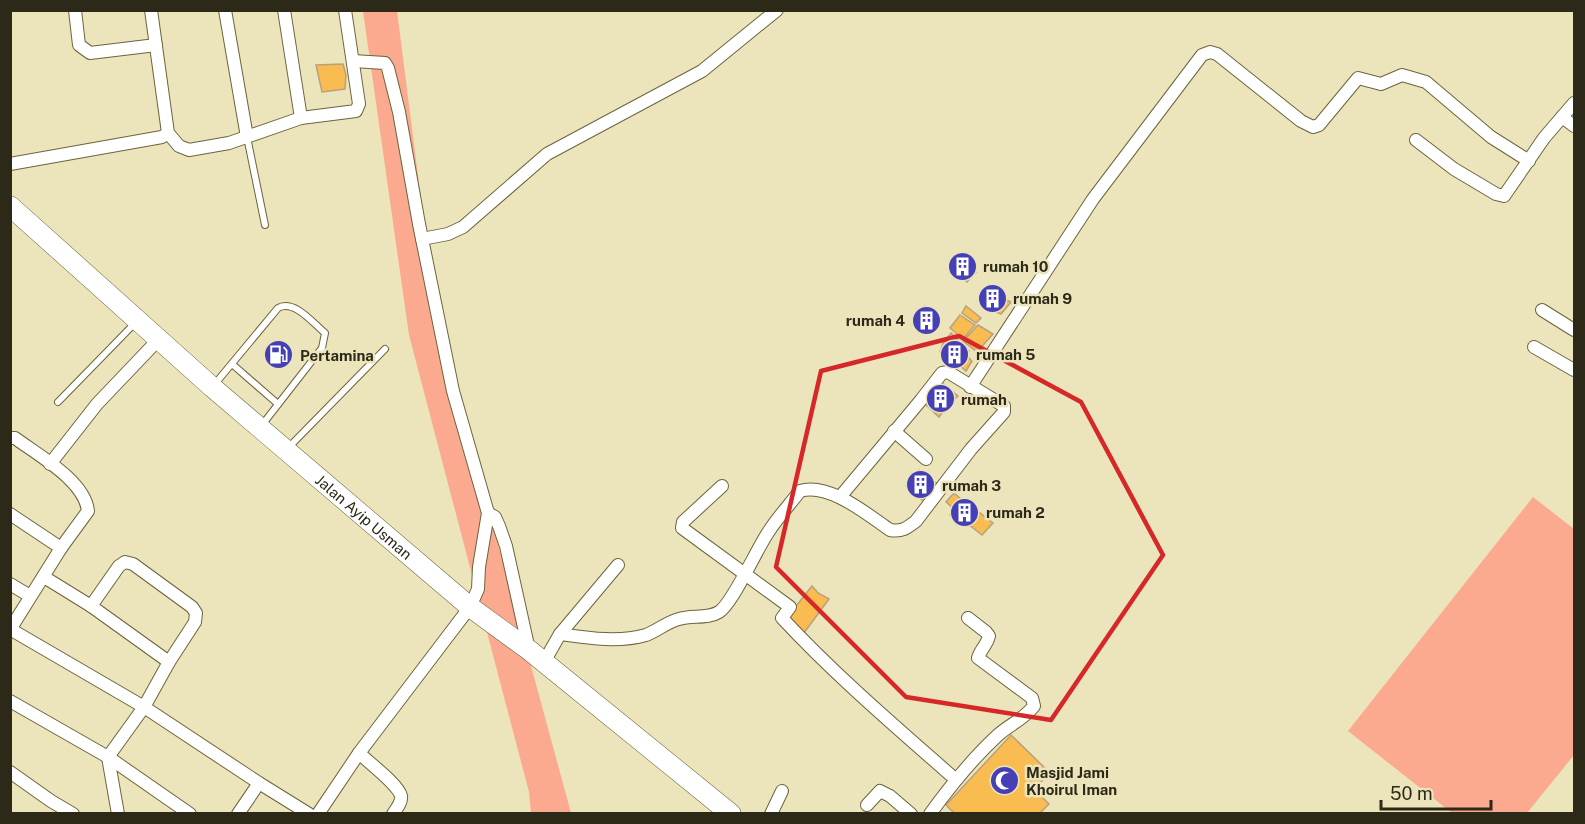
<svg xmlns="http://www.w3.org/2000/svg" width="1585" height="824" viewBox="0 0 1585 824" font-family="'Public Sans',sans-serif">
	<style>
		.green { fill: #fba98f }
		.building { fill: #f9bc50; stroke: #b8a17e; stroke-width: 1.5 }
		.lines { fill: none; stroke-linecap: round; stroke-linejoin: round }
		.lane-casing { stroke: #6b643e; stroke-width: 8 }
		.street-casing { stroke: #6b643e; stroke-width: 14 }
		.primary-casing { stroke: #6b643e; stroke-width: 21 }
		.lane { stroke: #fff; stroke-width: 6 }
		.street { stroke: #fff; stroke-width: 12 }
		.primary { stroke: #fff; stroke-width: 20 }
		.marked { fill: none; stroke: #d62828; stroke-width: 4.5; stroke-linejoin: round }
		.labels { text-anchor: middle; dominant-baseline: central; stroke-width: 5; stroke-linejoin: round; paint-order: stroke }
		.poi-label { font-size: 15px; font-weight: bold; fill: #2c2919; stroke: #ece4bb; text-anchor: start }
		.street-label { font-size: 15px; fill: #2c2919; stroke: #ece4bb }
	</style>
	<rect width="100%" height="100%" fill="#ece4bb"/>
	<g class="green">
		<polygon points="363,11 397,11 436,317 571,813 531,813 529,792 409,335"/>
		<polygon points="1533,497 1574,529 1574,755 1527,813 1452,813 1348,731"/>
	</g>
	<g class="building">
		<polygon points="343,64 346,75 345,89 322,92 316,65"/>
		<polygon points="965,258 964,262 976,272 967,282 953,270 960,259"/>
		<polygon points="991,286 998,296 1011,302 1001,314 987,308 981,300"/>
		<polygon points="925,306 938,316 926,332 914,323"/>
		<polygon points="966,306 981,318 976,323 962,313"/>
		<polygon points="960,315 975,325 963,339 950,328"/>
		<polygon points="978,325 993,334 977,352 963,341"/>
		<polygon points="951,333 969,351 967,356 972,361 966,371 959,365 957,367 940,352 943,343"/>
		<polygon points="941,382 958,396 947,406 939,417 923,402"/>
		<polygon points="919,470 926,478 937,483 922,500 910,492 906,486"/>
		<polygon points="954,493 961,499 965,500 966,505 971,506 993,523 982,535 963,520 961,521 950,515 954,509 946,502"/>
		<polygon points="812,586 818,593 829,599 804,633 785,620"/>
		<polygon points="1011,735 1050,773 1034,789 1049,804 1039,814 955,814 946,805"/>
	</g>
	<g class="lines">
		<defs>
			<g id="lane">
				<polyline points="247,137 265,225"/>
				<polyline points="232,364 278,404"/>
				<path d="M214,385l64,-77c16,-9 35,15 47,25l-3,15 -60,77"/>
				<polyline points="58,402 137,321"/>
				<polyline points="288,448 385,349"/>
			</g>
			<g id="street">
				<polyline points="75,10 79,45 90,53 156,45"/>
				<polyline points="151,10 168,133 179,146 189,150 229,143 301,118 356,111 359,104 345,10"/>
				<polyline points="225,10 247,137"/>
				<polyline points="284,10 301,118"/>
				<polyline points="1562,117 1574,126"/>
				<polyline points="1416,140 1454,169 1496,194 1504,196 1544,138 1574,103"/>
				<polyline points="10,164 162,137 168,133"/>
				<polyline points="422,239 448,234 463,227 547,154 702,71 777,10"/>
				<polyline points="1542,310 1574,330"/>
				<polyline points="1534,347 1574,370"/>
				<polyline points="970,387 1093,199 1202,55 1210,52 1217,54 1301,121 1313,127 1319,125 1358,78 1381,84 1402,75 1426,82 1491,137 1529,161"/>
				<polyline points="894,431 926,459"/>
				<path d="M10,438h5c23,17 70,43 73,73l-27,37 -50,80"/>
				<polyline points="50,464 97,404 158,340"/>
				<path d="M722,486l-39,36 -1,6 108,79 -8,11c54,58 114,109 173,161"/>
				<polyline points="488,513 495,517 499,526 506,546 529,650"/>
				<polyline points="10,514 61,548"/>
				<polyline points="44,577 91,606 169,662"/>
				<polyline points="10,584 30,596"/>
				<polyline points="91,606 119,566 125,562 133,564 192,607 196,613 195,622 169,662 144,707 108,757 118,814"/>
				<polyline points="10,629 144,707 259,783 309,814"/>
				<polyline points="560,634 618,565"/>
				<path d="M544,662l16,-28c28,4 58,9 86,1 11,-4 21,-13 33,-16 12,-4 29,0 40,-7 14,-9 38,-64 50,-81 9,-14 21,-27 31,-40 29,-9 68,24 90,39 12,2 17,-2 26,-9l55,-72 33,-37v-6l-56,-34 -6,1 -21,27 -81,97"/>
				<polyline points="10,701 108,757 190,814"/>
				<path d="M359,753c9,9 39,31 42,43 1,6 -4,12 -8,18"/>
				<polyline points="10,772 51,801 73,814"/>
				<polyline points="867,805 880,791 890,796 911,814"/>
				<polyline points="238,814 259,783"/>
				<polyline points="318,814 359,753 470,607 478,589 479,567 488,513 453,391 419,224 399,112 388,68 385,63 353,61"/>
				<polyline points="771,814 782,791"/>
				<path d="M930,814c21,-29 42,-55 68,-79 11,-10 26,-16 36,-29l-2,-8 -54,-40c2,-8 9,-13 11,-22l-3,-4 -18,-14"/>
			</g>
			<g id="primary">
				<path id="s1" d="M10,206l202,181 258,220 59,43 202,164"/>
			</g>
		</defs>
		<use href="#lane" class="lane-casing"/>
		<use href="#street" class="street-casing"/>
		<use href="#primary" class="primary-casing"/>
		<use href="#lane" class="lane"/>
		<use href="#street" class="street"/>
		<use href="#primary" class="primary"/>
	</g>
	<path class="marked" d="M959,336l122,66 82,153 -112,165 -145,-23 -130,-130 45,-196z"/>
	<defs>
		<symbol id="building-disc" viewBox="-11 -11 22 22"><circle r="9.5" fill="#4640b6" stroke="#ece4bb"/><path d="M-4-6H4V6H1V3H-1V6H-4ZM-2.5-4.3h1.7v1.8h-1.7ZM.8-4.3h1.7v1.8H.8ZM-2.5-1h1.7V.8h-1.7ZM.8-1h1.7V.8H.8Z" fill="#fff"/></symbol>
		<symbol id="fuel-disc" viewBox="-11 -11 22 22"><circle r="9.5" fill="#4640b6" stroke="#ece4bb"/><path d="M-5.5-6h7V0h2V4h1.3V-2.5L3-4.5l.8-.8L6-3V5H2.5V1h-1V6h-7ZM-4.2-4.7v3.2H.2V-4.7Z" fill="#fff"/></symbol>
		<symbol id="mosque-disc" viewBox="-11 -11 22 22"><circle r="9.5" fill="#4640b6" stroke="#ece4bb"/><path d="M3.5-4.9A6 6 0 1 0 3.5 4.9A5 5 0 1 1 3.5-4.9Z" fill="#fff"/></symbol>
	</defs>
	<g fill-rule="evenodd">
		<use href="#building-disc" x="946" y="250" width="33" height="33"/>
		<use href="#building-disc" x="976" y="282" width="33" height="33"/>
		<use href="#building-disc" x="910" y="304" width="33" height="33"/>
		<use href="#building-disc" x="938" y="338" width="33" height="33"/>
		<use href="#fuel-disc" x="262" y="338" width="33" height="33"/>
		<use href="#building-disc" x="924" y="382" width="33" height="33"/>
		<use href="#building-disc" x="904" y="468" width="33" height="33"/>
		<use href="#building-disc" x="948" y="496" width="33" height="33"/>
		<use href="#mosque-disc" x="988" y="764" width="33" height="33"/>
	</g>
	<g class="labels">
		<g class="poi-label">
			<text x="983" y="266">rumah 10</text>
			<text x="1013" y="298">rumah 9</text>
			<text x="905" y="320" text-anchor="end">rumah 4</text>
			<text x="976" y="354">rumah 5</text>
			<text x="300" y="355">Pertamina</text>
			<text x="961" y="399">rumah</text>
			<text x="942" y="485">rumah 3</text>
			<text x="986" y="512">rumah 2</text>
			<text x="1026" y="772">Masjid Jami<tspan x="1026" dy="17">Khoirul Iman</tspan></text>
		</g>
		<g class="street-label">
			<text stroke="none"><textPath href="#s1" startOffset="471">Jalan Ayip Usman</textPath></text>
		</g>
	</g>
	<rect width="1585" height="824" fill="none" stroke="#2c2919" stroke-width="24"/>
	<path d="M1381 800v9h110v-9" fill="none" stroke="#2c2919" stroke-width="3"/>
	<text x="1390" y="800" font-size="18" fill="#2c2919" stroke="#ece4bb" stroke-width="4.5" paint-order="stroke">50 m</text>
</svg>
